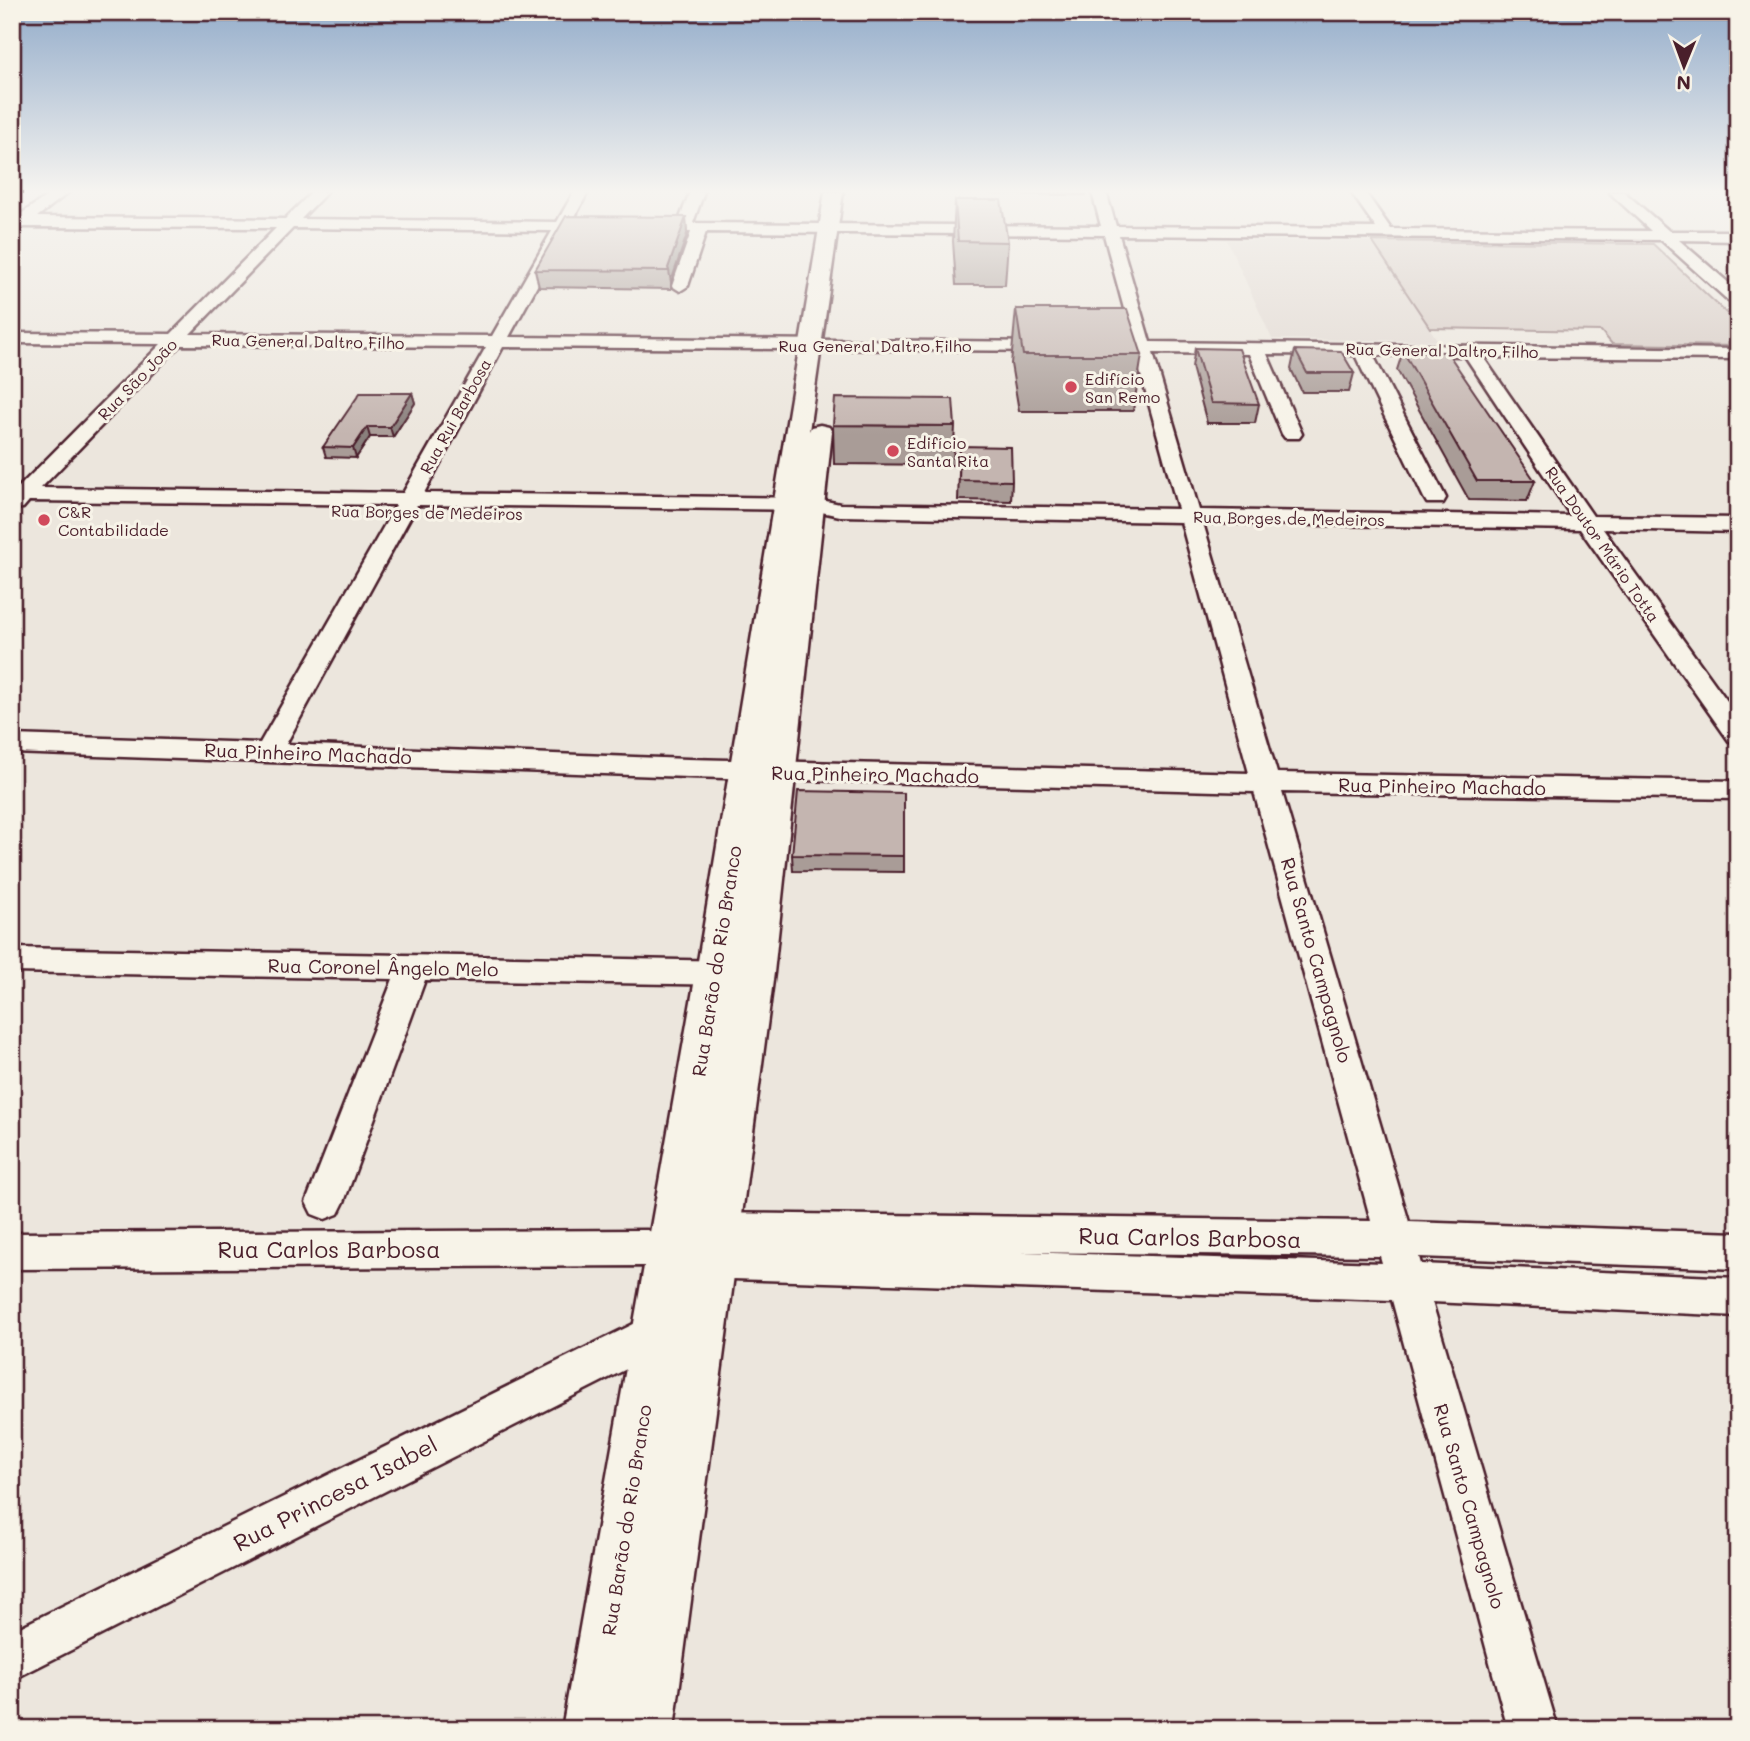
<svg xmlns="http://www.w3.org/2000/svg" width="1750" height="1741" viewBox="0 0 1750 1741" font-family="Mali,sans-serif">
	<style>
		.built { fill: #e0d7d0 }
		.green { fill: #d5c9c2; stroke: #907476; stroke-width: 2 }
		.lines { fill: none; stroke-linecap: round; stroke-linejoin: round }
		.minor-casing { stroke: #4a1f2b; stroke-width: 5 }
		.major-casing { stroke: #4a1f2b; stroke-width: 5 }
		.minor { fill: #f7f3e8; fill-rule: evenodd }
		.major { fill: #f7f3e8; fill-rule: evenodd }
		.wall { fill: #a99c97; stroke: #4a1f2b; stroke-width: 2 }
		.shaded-wall { fill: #897f7b; stroke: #4a1f2b; stroke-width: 2 }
		.building { fill: #c4b5b0; stroke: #4a1f2b; stroke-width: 2 }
		.poi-dot { fill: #d1495b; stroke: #f7f3e8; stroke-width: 2.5 }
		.labels { text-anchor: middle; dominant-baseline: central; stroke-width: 6; stroke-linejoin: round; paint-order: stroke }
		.far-street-label { font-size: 16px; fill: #4a1f2b; stroke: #f7f3e8 }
		.far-poi-label { font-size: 16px; fill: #4a1f2b; stroke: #f7f3e8; text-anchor: start }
		.street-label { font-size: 19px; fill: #4a1f2b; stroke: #f7f3e8 }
		.near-street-label { font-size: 23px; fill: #4a1f2b; stroke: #f7f3e8 }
	</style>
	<rect width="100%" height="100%" fill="#ece6dd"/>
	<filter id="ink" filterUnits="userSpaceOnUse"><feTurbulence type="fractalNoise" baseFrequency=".0143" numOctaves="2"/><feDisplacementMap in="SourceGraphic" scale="14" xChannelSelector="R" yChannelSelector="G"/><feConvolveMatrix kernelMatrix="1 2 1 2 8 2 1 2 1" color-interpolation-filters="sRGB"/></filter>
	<g filter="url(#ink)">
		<polygon class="built" points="1227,240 1372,241 1438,341 1272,339"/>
		<polygon class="green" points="1372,241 1653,244 1738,324 1738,346 1612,344 1601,331 1430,328"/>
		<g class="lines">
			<defs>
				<g id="minor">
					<path d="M53,192h16l-32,25 248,2 27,-27h15l-26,27 256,3 17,-30h14l-16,30h26l8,5 -8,5 -31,-1 -58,106 548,5 3,4 -9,5 -548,-4 -79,146 388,5 28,6 338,5 -43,-156 -37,-1 -9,-5 9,-5h35l-29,-107 -398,-3 -18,54 -8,5 -8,-5 19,-54h-43l-8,-5 8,-5 30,1 12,-31h14l-11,31 408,3 -9,-34h14l10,34 260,2 -25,-36h14l26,37 260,2 -42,-39h15l45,39h69v10l-59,-1 59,51v14l-6,-1 -71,-64 -542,-5 31,107 588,7v10l-255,-2 110,159 145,2v14l-135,-3 135,187v28l-9,-3 -149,-212 -377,-6 74,250 461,8v18l-456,-7 127,430 329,11v36l-319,-12 2,7 317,14v38l-306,-14 126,427h-50l-116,-429 -723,-23 -25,-11 -632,3v-36l635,-3 25,11 16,1 -5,-12 6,-12 13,-5 669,8 -117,-429 -566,-15 -676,-24v-18l248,8 136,-238 -367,-4 -6,7 -11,1v-21h6l143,-144 -149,-1v-10l159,1 105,-106 -264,-1v-7zM293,228l259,3 -60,105 -302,-2zM180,345l306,2 -83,146 -362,-5zM1153,353l96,1 33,80 3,4h14l3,-4 -35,-80 88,1 69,143 3,5h16l3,-5 -73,-143 92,1 106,160 -372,-6zM417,505l395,5 28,6 341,6 68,251 -561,-14 -402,-15zM1020,1252l360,4 2,7z"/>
					<polygon points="12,948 736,961 747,964 752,973 747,982 736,985 425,980 344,1202 338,1214 325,1219 312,1214 306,1202 393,979 12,972"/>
					<polygon points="658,1312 672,1318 678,1332 672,1346 12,1680 12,1631"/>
				</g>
				<polygon id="major" points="825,192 843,192 809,431 811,427 820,425 829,427 832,432 774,973 674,1729 562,1729 696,973"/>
			</defs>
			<use href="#minor" class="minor-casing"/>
			<use href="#major" class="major-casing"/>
			<use href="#minor" class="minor"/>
			<use href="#major" class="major"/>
		</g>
		<g class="wall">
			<polygon points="991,192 1086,192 1086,195 991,194"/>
			<polygon points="1731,192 1738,192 1738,197"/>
			<polygon points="955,200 1008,242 1005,285 956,285 953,241"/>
			<polygon points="686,217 687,234 671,282 671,289 539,287 535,270"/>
			<polygon points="1016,309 1142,355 1133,411 1019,411 1011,364"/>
			<polygon points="1195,348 1259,404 1255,423 1207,423 1192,367"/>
			<polygon points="1295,350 1354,373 1349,392 1302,392 1291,369"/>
			<polygon points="1403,351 1535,481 1527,501 1469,500 1397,370"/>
			<polygon points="412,393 415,403 393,437 370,437 356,458 326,457 323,447"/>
			<polygon points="833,425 955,426 953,465 834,464"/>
			<polygon points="960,446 1012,481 1011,501 958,500"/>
			<polygon points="904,793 904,872 793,871 792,855"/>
		</g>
		<g class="shaded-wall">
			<polygon points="686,217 687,234 671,282 669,271 668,268"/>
			<polygon points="412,393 415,403 393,437 390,427"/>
			<polygon points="367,427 370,437 356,458 353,448"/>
		</g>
		<g class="building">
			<polygon points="955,200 1001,200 1008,242 958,241"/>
			<polygon points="566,216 686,217 668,268 669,271 535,270"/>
			<polygon points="1016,309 1127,309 1142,355 1023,355"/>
			<polygon points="1195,348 1239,349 1259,404 1211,403"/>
			<polygon points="1295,350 1341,351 1354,373 1307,373"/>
			<polygon points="1403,351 1447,352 1535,481 1477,481"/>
			<polygon points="360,393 412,393 390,427 367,427 353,448 323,447"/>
			<polygon points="835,398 953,399 955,426 833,425"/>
			<polygon points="960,446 1011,447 1012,481 959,480"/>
			<polygon points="798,791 904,793 904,856 792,855"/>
		</g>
	</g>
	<linearGradient id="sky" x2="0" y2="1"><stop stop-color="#93acca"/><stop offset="0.44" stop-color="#f6f4f0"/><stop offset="1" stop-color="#f6f4f0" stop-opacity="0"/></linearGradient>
	<rect width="1750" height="435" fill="url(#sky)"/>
	<g class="poi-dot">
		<circle cx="1071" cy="387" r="7"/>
		<circle cx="893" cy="451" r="7"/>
		<circle cx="44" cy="520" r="7"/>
	</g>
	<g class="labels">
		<g class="far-street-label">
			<text transform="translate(308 341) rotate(1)">Rua General Daltro Filho</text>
			<text x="875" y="345">Rua General Daltro Filho</text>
			<text transform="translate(1442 350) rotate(1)">Rua General Daltro Filho</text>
			<text transform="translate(137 379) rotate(-46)">Rua São João</text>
			<text transform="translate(455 416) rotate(-61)">Rua Rui Barbosa</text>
			<text transform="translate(427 512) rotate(1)">Rua Borges de Medeiros</text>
			<text transform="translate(1289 518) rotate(1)">Rua Borges de Medeiros</text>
			<text transform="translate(1603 544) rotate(55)">Rua Doutor Mário Totta</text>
		</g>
		<g class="far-poi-label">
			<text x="1085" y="378">Edifício<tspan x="1085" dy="18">San Remo</tspan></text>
			<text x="907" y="442">Edifício<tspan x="907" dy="18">Santa Rita</tspan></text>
			<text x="58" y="511">C&amp;R<tspan x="58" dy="18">Contabilidade</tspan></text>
		</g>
		<g class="street-label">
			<text transform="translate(308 753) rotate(2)">Rua Pinheiro Machado</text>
			<text transform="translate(875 774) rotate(1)">Rua Pinheiro Machado</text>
			<text transform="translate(1442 786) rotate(1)">Rua Pinheiro Machado</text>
			<text transform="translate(1317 960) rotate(74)">Rua Santo Campagnolo</text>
			<text transform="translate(716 961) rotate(-81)">Rua Barão do Rio Branco</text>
			<text transform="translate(383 967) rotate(1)">Rua Coronel Ângelo Melo</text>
			<text transform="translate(1470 1506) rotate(74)">Rua Santo Campagnolo</text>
			<text transform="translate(626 1520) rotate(-81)">Rua Barão do Rio Branco</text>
		</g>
		<g class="near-street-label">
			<text transform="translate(1190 1237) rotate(1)">Rua Carlos Barbosa</text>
			<text x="329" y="1249">Rua Carlos Barbosa</text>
			<text transform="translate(335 1493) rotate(-27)">Rua Princesa Isabel</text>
		</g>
	</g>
	<rect width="1750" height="1741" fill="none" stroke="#f7f3e8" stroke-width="42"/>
	<rect x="21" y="21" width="1708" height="1699" fill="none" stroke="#4a1f2b" stroke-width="2.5" filter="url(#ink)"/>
	<g transform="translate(1684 66) rotate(181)" stroke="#f7f3e8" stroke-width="5" paint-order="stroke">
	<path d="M0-5L12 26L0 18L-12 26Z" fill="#4a1f2b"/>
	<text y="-10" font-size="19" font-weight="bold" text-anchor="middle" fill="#4a1f2b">N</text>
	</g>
</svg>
